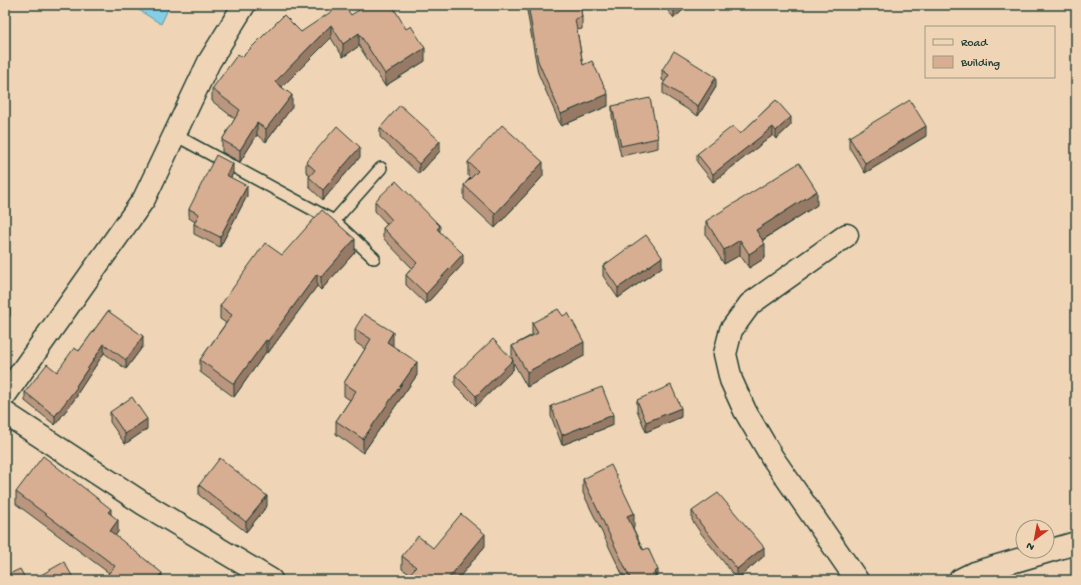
<svg xmlns="http://www.w3.org/2000/svg" width="1081" height="585" viewBox="0 0 1081 585" font-family="'Gochi Hand',sans-serif">
	<style>
		.water { fill: #85cfe6; stroke: #5c959f }
		.lines { fill: none; stroke-linecap: round; stroke-linejoin: round }
		.lane-casing { stroke: #1f3d34; stroke-width: 14 }
		.street-casing { stroke: #1f3d34; stroke-width: 25 }
		.lane { stroke: #efd5b6; stroke-width: 11 }
		.street { stroke: #efd5b6; stroke-width: 22 }
		.wall { fill: #ba967e; stroke: #1f3d34 }
		.shaded-wall { fill: #977a66; stroke: #1f3d34 }
		.building { fill: #d8ae92; stroke: #1f3d34 }
	</style>
	<rect width="100%" height="100%" fill="#efd5b6"/>
	<filter id="ink" filterUnits="userSpaceOnUse"><feTurbulence type="fractalNoise" baseFrequency=".025" numOctaves="2"/><feDisplacementMap in="SourceGraphic" scale="8" xChannelSelector="R" yChannelSelector="G"/><feConvolveMatrix kernelMatrix="1 2 1 2 8 2 1 2 1" color-interpolation-filters="sRGB"/></filter>
	<g filter="url(#ink)">
		<polygon class="water" points="131,5 170,5 161,24"/>
		<g class="lines">
			<defs>
				<g id="lane">
					<polyline points="175,135 334,221 374,258"/>
					<polyline points="334,221 381,168"/>
				</g>
				<g id="street">
					<polyline points="847,235 750,304 731,330 725,354 731,380 745,411 772,457 857,580"/>
					<polyline points="5,395 144,199 209,62 244,5"/>
					<polyline points="5,413 144,504 271,580"/>
					<polyline points="960,580 974,573 1076,543"/>
				</g>
			</defs>
			<use href="#lane" class="lane-casing"/>
			<use href="#street" class="street-casing"/>
			<use href="#lane" class="lane"/>
			<use href="#street" class="street"/>
		</g>
		<g class="wall">
			<polygon points="526,5 580,5 582,17 582,29 577,30 583,65 608,106 561,126 538,73"/>
			<polygon points="663,5 689,5 674,18"/>
			<polygon points="351,15 406,29 425,61 385,86 359,46 343,57 331,38 282,87 292,107 266,142 257,135 240,162 222,152 222,140 235,119 212,101 212,89 242,57 301,32"/>
			<polygon points="662,70 716,87 698,116 663,94 663,84 665,82 662,80"/>
			<polygon points="776,100 791,125 776,139 773,135 713,182 697,162 697,154 740,134"/>
			<polygon points="612,106 658,138 658,148 621,156 612,116"/>
			<polygon points="380,128 440,151 419,174 380,137"/>
			<polygon points="926,136 865,173 849,147 849,137"/>
			<polygon points="360,157 323,200 309,187 309,177 310,175 306,172 306,162"/>
			<polygon points="468,162 543,176 495,228 464,199 464,185 470,178 468,176"/>
			<polygon points="233,174 230,178 247,196 220,247 194,234 194,224 195,222 189,218 189,209"/>
			<polygon points="375,201 440,232 463,264 426,304 406,285 406,275 412,268 383,238 383,228 387,224 375,211"/>
			<polygon points="817,205 763,240 765,258 749,268 740,255 724,264 706,235 706,221"/>
			<polygon points="355,252 321,290 317,286 268,353 266,352 234,397 200,372 200,360 226,323 220,319 220,306 282,255"/>
			<polygon points="603,266 662,267 618,298 603,276"/>
			<polygon points="108,311 143,346 126,369 104,353 77,394 77,396 55,425 25,401 25,392 57,372 79,351"/>
			<polygon points="532,323 584,356 527,387 513,362 513,370 476,406 455,385 455,375 512,359 512,346 532,335"/>
			<polygon points="355,329 393,346 417,375 363,453 336,434 336,421 350,400 344,396 344,383 365,349 355,342"/>
			<polygon points="637,400 681,417 646,432 637,410"/>
			<polygon points="551,406 613,425 562,445 551,416"/>
			<polygon points="110,412 147,429 125,444 110,422"/>
			<polygon points="583,479 634,528 633,528 658,580 625,580 583,493"/>
			<polygon points="199,485 267,506 246,532 199,495"/>
			<polygon points="16,492 111,514 118,532 115,535 162,580 109,573 16,504"/>
			<polygon points="692,511 764,556 737,579 700,532 692,520"/>
			<polygon points="485,546 457,580 404,580 410,574 402,569 402,556 433,548"/>
		</g>
		<g class="shaded-wall">
			<polygon points="678,5 689,5 674,18 674,8"/>
			<polygon points="331,25 331,38 275,94 275,82"/>
			<polygon points="359,33 359,46 343,57 343,44"/>
			<polygon points="425,48 425,61 385,86 385,74"/>
			<polygon points="716,77 716,87 698,116 698,106"/>
			<polygon points="608,94 608,106 561,126 561,114"/>
			<polygon points="292,95 292,107 266,142 266,129"/>
			<polygon points="791,117 791,125 776,139 776,131"/>
			<polygon points="257,123 257,135 240,162 240,150"/>
			<polygon points="926,126 926,136 865,173 865,163"/>
			<polygon points="773,127 773,135 713,182 713,174"/>
			<polygon points="440,141 440,151 419,174 419,164"/>
			<polygon points="360,147 360,157 323,200 323,190"/>
			<polygon points="543,162 543,176 495,228 495,214"/>
			<polygon points="233,164 233,174 226,185 226,175"/>
			<polygon points="247,186 247,196 220,247 220,237"/>
			<polygon points="817,191 817,205 756,244 756,230"/>
			<polygon points="440,226 440,236 437,229"/>
			<polygon points="355,239 355,252 321,290 321,277"/>
			<polygon points="740,240 740,255 724,264 724,250"/>
			<polygon points="765,244 765,258 749,268 749,254"/>
			<polygon points="463,254 463,264 426,304 426,294"/>
			<polygon points="662,257 662,267 618,298 618,288"/>
			<polygon points="317,274 317,286 268,353 268,341"/>
			<polygon points="10,303 10,316 5,322 5,309"/>
			<polygon points="393,332 393,346 387,342"/>
			<polygon points="143,336 143,346 126,369 126,360"/>
			<polygon points="266,340 266,352 234,397 234,384"/>
			<polygon points="584,342 584,356 527,387 527,372"/>
			<polygon points="104,344 104,353 77,394 77,396 55,425 55,416 76,386"/>
			<polygon points="513,360 513,370 476,406 476,396"/>
			<polygon points="417,362 417,375 363,453 363,439"/>
			<polygon points="681,408 681,417 646,432 646,422"/>
			<polygon points="613,415 613,425 562,445 562,435"/>
			<polygon points="147,419 147,429 125,444 125,434"/>
			<polygon points="267,496 267,506 246,532 246,522"/>
			<polygon points="111,509 111,520 108,512"/>
			<polygon points="634,513 634,528 627,531 627,516"/>
			<polygon points="118,520 118,532 110,543 110,531"/>
			<polygon points="485,534 485,546 457,580 447,580"/>
			<polygon points="764,547 764,556 737,579 737,569"/>
			<polygon points="658,570 658,580 650,580 654,572"/>
			<polygon points="162,573 162,580 156,580"/>
		</g>
		<g class="building">
			<polygon points="341,5 344,5 351,15 367,5 392,5 406,29 411,26 425,48 385,74 359,33 343,44 331,25 275,82 292,95 266,129 257,123 240,150 222,140 240,110 212,89 238,54 242,57 284,15 301,32"/>
			<polygon points="528,5 580,5 582,17 575,19 583,65 592,61 608,94 561,114 538,61"/>
			<polygon points="671,5 678,5 674,8"/>
			<polygon points="674,51 716,77 698,106 663,84 669,75 662,70"/>
			<polygon points="650,98 658,138 621,146 612,106"/>
			<polygon points="776,100 791,117 776,131 773,127 713,174 697,154 733,126 740,134"/>
			<polygon points="910,100 926,126 865,163 849,137"/>
			<polygon points="400,105 440,141 419,164 380,128"/>
			<polygon points="502,125 543,162 495,214 464,185 478,171 468,162"/>
			<polygon points="337,126 360,147 323,190 309,177 315,170 306,162"/>
			<polygon points="216,155 233,164 226,175 247,186 220,237 194,224 199,214 189,209"/>
			<polygon points="799,163 817,191 756,230 765,244 749,254 740,240 724,250 706,221"/>
			<polygon points="396,181 440,226 437,229 463,254 426,294 406,275 417,263 383,228 392,220 375,201"/>
			<polygon points="322,210 355,239 321,277 317,274 268,341 266,340 234,384 200,360 232,315 220,306 265,243 282,255"/>
			<polygon points="646,235 662,257 618,288 603,266"/>
			<polygon points="5,299 10,303 5,309"/>
			<polygon points="558,309 563,316 568,313 584,342 527,372 512,346 538,333 532,323"/>
			<polygon points="108,311 143,336 126,360 104,344 76,386 77,387 55,416 25,392 47,364 57,372 74,348 79,351"/>
			<polygon points="364,314 393,332 387,342 417,362 363,439 336,421 356,391 344,383 371,339 355,329"/>
			<polygon points="493,339 513,360 476,396 455,375"/>
			<polygon points="671,385 681,408 646,422 637,400"/>
			<polygon points="602,387 613,415 562,435 551,406"/>
			<polygon points="132,397 147,419 125,434 110,412"/>
			<polygon points="43,456 111,509 108,512 118,520 110,531 162,573 156,580 103,580 115,566 16,492"/>
			<polygon points="220,458 267,496 246,522 199,485"/>
			<polygon points="611,465 634,513 627,516 643,550 648,548 658,570 654,572 656,577 650,580 631,580 583,479"/>
			<polygon points="718,493 764,547 737,569 700,523 692,511"/>
			<polygon points="461,514 485,534 447,580 404,580 416,567 402,556 418,536 433,548"/>
			<polygon points="64,562 74,579 72,580 32,580"/>
			<polygon points="20,569 26,580 5,580 5,576"/>
		</g>
	</g>
	<rect width="1081" height="585" fill="none" stroke="#efd5b6" stroke-width="20"/>
	<rect x="10" y="10" width="1061" height="565" fill="none" stroke="#1f3d34" stroke-width="1.5" filter="url(#ink)"/>
	<rect x="925" y="26" width="130" height="52" fill="#efd5b6" stroke="#9c9882"/>
	<rect x="933" y="39" width="20" height="6" fill="#efd5b6" stroke="#9c9882"/>
	<text x="961" y="46" font-size="12" fill="#1f3d34">Road</text>
	<rect x="933" y="56" width="20" height="12" fill="#d8ae92" stroke="#9c9882"/>
	<text x="961" y="66" font-size="12" fill="#1f3d34">Building</text>
	<g transform="translate(1035 539) rotate(212)"><circle r="19" fill="#efd5b6" stroke="#9c9882"/>
	<path d="M0-3L7 15L0 10L-7 15Z" fill="#c8321e"/>
	<text y="-6" font-size="11" font-weight="bold" text-anchor="middle" fill="#1f3d34">N</text>
	</g>
</svg>
